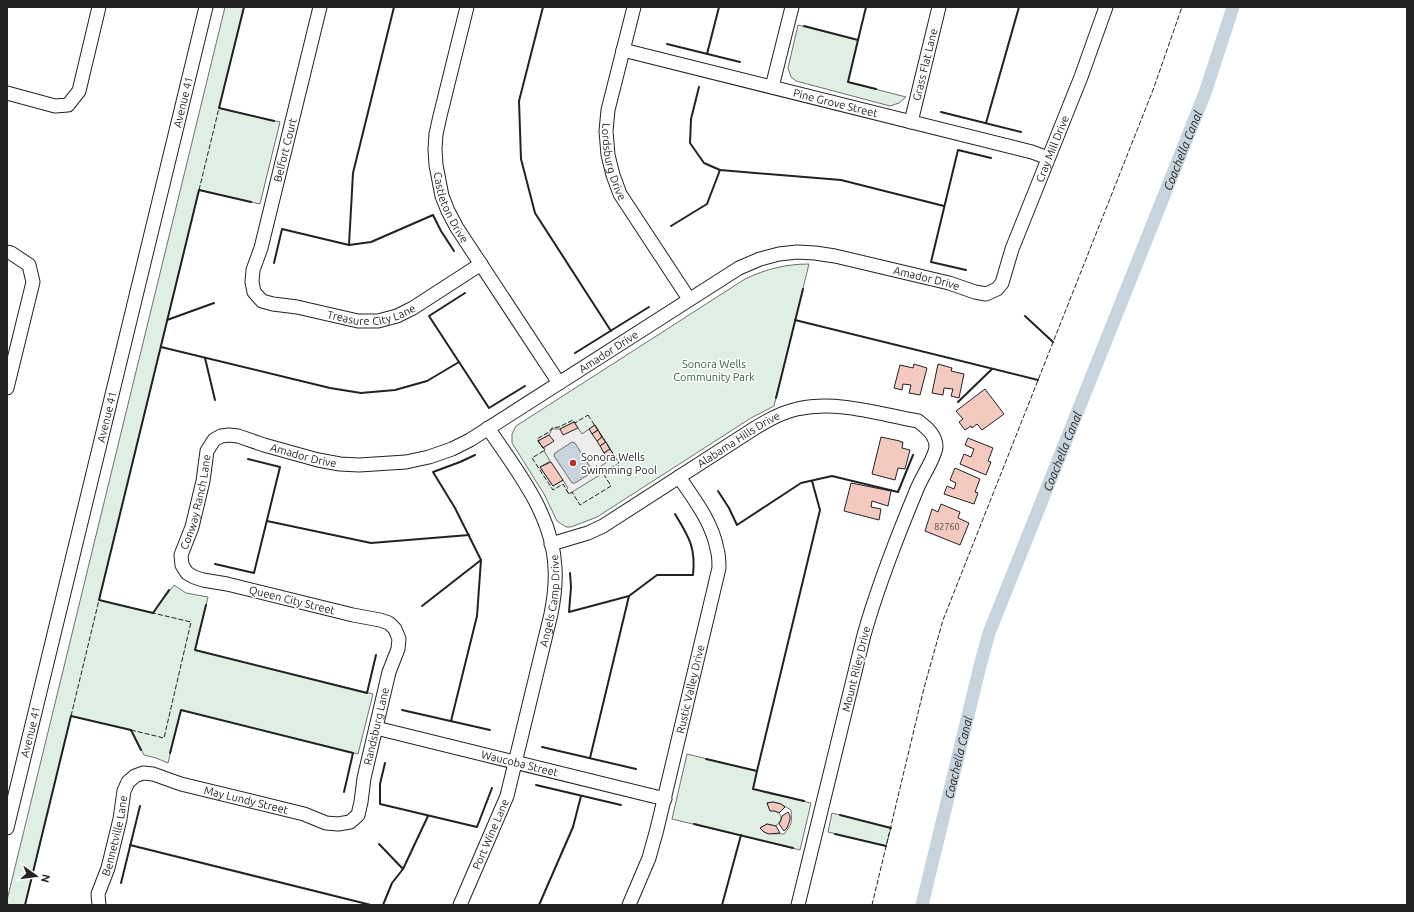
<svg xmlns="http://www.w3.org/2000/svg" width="1414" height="912" viewBox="0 0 1414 912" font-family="Ubuntu,sans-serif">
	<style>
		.green { fill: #e0efe3; stroke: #6f6f6f; fill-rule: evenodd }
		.parking { fill: #ededed; stroke: #6f6f6f }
		.water { fill: #c7d3dd; stroke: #6f6f6f }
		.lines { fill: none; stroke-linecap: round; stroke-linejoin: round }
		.canal { stroke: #c7d3dd; stroke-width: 13 }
		.building { fill: #f3c9c0; stroke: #222 }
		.minor-casing { stroke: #222; stroke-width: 15 }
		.minor { stroke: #fff; stroke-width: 13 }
		.fence { stroke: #222; stroke-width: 1; stroke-dasharray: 5 2; stroke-linecap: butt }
		.wall { stroke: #222; stroke-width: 2 }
		.poi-dot { fill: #c62828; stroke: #fff; stroke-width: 1.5 }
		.labels { text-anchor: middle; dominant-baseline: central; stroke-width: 3; stroke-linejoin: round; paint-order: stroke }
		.number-label { font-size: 9px; fill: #564c4a }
		.street-label { font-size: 11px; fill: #222; stroke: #fff }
		.park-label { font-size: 11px; fill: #2f5e38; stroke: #fff }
		.poi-label { font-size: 11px; fill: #222; stroke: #fff; text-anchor: start }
		.water-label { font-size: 12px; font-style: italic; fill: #222; stroke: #fff }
	</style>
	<rect width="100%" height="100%" fill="#fff"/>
	<g class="green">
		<polygon points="225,7 244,7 219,108 280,122 260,204 199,190 99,600 153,613 174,585 186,593 208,597 195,650 373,694 358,754 181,710 168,763 156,758 144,755 131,730 71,716 25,905 7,905 7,900"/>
		<polygon points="798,25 858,40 848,82 906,97 899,103 890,106 796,81 791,77 788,68"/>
		<path d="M809,264l-35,142 -23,12 -154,99 -26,10h-5l-9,-6 -13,-27 -32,-51v-9l4,-8 229,-147c21,-10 41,-15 64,-15z"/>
		<path d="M687,754l70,17 -4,18 58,14 -11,47 -128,-31zM773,802l8,2 10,6c1,13 1,14 -7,24 -10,-1 -16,2 -24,-6l7,-4 9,2 5,-6c1,-7 -4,-9 -11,-10l-3,-7z"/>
		<polygon points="832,813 891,828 886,846 828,832"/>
	</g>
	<polygon class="parking" points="574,422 582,434 595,425 615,457 601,466 601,471 603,473 569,494 566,490 568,488 563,480 553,486 540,467 550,461 544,451 545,450 538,441 549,435 552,429 560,429"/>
	<polygon class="water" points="572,442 575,443 592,470 591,473 575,483 572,483 554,456 555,453"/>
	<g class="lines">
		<path class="canal" id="s1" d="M922,905l58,-239 9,-33 216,-540 28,-86"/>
	</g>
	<g class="building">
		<polygon points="914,364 927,368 920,395 909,393 911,385 903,384 902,390 894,388 900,365 913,368"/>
		<polygon points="938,364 952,368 951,371 964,374 959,398 951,396 953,389 944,388 943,395 932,393"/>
		<polygon points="985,389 1004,414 982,430 977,424 972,428 971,426 965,430 959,422 963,419 956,411"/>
		<polygon points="574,422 578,428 563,435 560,429"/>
		<polygon points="595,425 598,430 592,434 589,429"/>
		<polygon points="598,430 602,437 597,441 592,434"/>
		<polygon points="549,435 554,441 543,448 538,441"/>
		<polygon points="602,437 606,442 600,446 597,441"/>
		<polygon points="881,437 900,441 900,442 903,442 902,448 910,450 905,469 898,468 895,480 872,474"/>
		<polygon points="968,438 993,448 988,461 991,462 986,475 960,464 964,454 971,457 974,449 965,445"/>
		<polygon points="606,442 610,449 604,453 600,446"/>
		<polygon points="610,449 614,455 608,458 604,453"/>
		<polygon points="551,462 563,480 553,486 540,467"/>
		<polygon points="955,468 980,479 975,492 978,493 974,504 944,494 947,486 954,489 956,483 950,480"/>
		<polygon points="851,483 891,491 888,506 872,501 871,507 881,509 879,520 844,511"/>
		<polygon points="941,504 960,512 958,518 969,523 960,545 925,531 932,509 938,512"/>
		<polygon points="773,802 781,804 785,807 779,813 775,811 770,811 767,803"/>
		<polygon points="788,812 790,816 790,820 787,828 784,831 779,824 781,820 782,816"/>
		<polygon points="767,824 776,826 780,833 769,834 764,832 760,828"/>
	</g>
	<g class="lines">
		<defs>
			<g id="minor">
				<path id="s2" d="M320,7l-59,241 -8,22 -1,12 2,10 8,9 11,3 24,3 61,14h20l19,-5 16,-8 68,-44"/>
				<path id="s3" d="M467,7l-27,109 -4,18 -1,15 1,16 6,31 6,15 9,17 102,155"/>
				<path id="s4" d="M634,7l-26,103 -2,21 2,24 5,20 7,19 69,105"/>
				<path id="s5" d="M623,50l409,102 16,6"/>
				<polyline points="772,87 792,7"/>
				<polyline points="7,93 55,106 68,105 79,91 99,7"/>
				<path id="s6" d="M911,122l28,-115"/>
				<polyline points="7,252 11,253 29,265 33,282 7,388"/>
				<path id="s7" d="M551,544l37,-11 15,-7 152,-98c13,-8 27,-16 42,-19 41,-9 81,5 121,12 9,7 18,14 18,26 -1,11 -15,31 -19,42 -20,48 -39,96 -53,146l-66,270"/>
				<path id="s8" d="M376,728l289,71"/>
				<path id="s9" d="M7,828l199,-821"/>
				<path id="s10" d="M99,905l-1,-11 10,-26 12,-49 4,-28 4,-9 7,-6 8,-3 10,1 28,10 123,30 22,9 12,1 12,-2 8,-7 3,-13 3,-24 25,-106 9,-23 1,-10 -4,-10 -6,-6 -9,-3 -27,-5 -126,-31 -24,-4 -9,-3 -7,-4 -5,-8 -1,-10 11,-28 11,-46 4,-30 7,-11 7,-4 8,-1 9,1 26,9 54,15 22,4 19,1 47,-3 23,-5 23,-8 18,-9 269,-172 21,-9 19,-5 18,-2 18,1 20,3 114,27 26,9 11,2 11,-5 5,-6 10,-34 69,-172 25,-70"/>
				<path id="s11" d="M460,905l47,-109 44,-182c3,-15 5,-30 4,-46 -2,-53 -38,-97 -67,-140"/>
				<path id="s12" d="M629,905l20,-47 8,-29 62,-261c0,-6 0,-13 -2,-19 -5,-27 -23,-50 -38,-72"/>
			</g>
		</defs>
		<use href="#minor" class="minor-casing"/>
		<use href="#minor" class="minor"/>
		<g class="fence">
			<polyline points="199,190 219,108"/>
			<polygon points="588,415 619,463 603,473 611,486 580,505 572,492 569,494 563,484 553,490 532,458 545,450 537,439 549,432 552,428 559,427 573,420 575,423"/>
			<polyline points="71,716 99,600"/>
			<polyline points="131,730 164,738 191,622 153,613"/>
			<polyline points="872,905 924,688 943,620 1153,90 1182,7"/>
		</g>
		<g class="wall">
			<polyline points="244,7 219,108 274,121"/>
			<polyline points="543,7 519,101 521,159 535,213 611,331"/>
			<polyline points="804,26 858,40 848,82 876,89"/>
			<polyline points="858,40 866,7"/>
			<polyline points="667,44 740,62"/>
			<polyline points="707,54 719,7"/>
			<polyline points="699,87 691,119 690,143 704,163 720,170 841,180 944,206"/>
			<polyline points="941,112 1021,132"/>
			<polyline points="986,123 1019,7"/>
			<polyline points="671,226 707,204 720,170"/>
			<polyline points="349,245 353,173 394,7"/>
			<polyline points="274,263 282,229 349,245 371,242 433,215 441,231 454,251"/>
			<polyline points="966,270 931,262 958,150 991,158"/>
			<polyline points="465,293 429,316 489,408 525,386"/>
			<polyline points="1025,316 1053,342"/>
			<polyline points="167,320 214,303"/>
			<polyline points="795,320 1038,380"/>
			<polyline points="161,347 330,388 361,393 395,390 427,381 459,362"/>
			<polyline points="575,353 649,307"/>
			<polyline points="205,358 215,400"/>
			<polyline points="776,398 803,289"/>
			<polyline points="958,402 992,369"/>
			<polyline points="718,491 729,508 737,525 801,483 832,476 898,492 913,455"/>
			<polyline points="267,521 371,543 469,535"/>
			<polyline points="215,564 254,573 280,467 248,459"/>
			<path d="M570,573l1,14 -2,25 60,-16 28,-21h36c3,-27 -4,-38 -18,-61"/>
			<polyline points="169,590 153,613 99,600 199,190 251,202"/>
			<polyline points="206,605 195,650 367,693 376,655"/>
			<polyline points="422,606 481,560"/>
			<polyline points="402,710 490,730"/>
			<polyline points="451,721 477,616 481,560 455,508 433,472 460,462 475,455"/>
			<polyline points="542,747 636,769"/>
			<polyline points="170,753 181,710 353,753 344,792"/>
			<polyline points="590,758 629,596"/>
			<polyline points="706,759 757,771 753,789 804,801"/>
			<polyline points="385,763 380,784 380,804 477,827 492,788"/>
			<polyline points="757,771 820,510 812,481"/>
			<polyline points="536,785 621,805"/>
			<polyline points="840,815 891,828"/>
			<polyline points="694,824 793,848"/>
			<polyline points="835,834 886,846"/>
			<polyline points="379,844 403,869"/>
			<polyline points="130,845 371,905"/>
			<polyline points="121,883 140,806"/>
			<polyline points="25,905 71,716 131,730 141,750"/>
			<polyline points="383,905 392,883 403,869 428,816"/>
			<polyline points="539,905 573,827 581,796"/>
			<polyline points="722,905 741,835"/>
		</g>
	</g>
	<circle class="poi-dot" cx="573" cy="463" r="4"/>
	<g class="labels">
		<g class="number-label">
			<text x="947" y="527">82760</text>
		</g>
		<g class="street-label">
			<text stroke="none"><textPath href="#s6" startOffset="59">Grass Flat Lane</textPath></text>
			<text stroke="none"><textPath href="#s9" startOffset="747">Avenue 41</textPath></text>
			<text stroke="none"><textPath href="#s5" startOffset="219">Pine Grove Street</textPath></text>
			<text stroke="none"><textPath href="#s10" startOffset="1922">Cray Mill Drive</textPath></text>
			<text transform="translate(285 150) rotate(-76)">Belfort Court</text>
			<text stroke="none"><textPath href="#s4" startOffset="159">Lordsburg Drive</textPath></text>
			<text stroke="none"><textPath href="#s3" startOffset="207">Castleton Drive</textPath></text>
			<text stroke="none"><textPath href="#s10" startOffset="1697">Amador Drive</textPath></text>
			<text stroke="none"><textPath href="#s2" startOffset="418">Treasure City Lane</textPath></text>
			<text stroke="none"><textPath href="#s10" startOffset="1349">Amador Drive</textPath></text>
			<text stroke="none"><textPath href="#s9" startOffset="423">Avenue 41</textPath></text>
			<text stroke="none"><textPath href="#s7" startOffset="216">Alabama Hills Drive</textPath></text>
			<text stroke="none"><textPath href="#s10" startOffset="1013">Amador Drive</textPath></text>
			<text stroke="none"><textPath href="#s10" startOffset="854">Conway Ranch Lane</textPath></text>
			<text transform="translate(292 600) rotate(14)">Queen City Street</text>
			<text stroke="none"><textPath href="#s11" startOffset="319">Angels Camp Drive</textPath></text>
			<text transform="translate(856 669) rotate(-76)">Mount Riley Drive</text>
			<text stroke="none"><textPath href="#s12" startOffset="225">Rustic Valley Drive</textPath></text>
			<text stroke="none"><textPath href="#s10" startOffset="461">Randsburg Lane</textPath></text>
			<text stroke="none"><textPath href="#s9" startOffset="99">Avenue 41</textPath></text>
			<text stroke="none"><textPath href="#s8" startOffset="148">Waucoba Street</textPath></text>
			<text stroke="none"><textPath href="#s10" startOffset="252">May Lundy Street</textPath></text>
			<text stroke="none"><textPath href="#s10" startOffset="72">Bennetville Lane</textPath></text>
			<text stroke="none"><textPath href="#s11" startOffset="77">Port Wine Lane</textPath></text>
		</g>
		<g class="park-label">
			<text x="714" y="364">Sonora Wells<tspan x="714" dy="13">Community Park</tspan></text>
		</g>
		<g class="poi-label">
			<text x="581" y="457">Sonora Wells<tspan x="581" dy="13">Swimming Pool</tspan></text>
		</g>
		<g class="water-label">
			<text stroke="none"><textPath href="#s1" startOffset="800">Coachella Canal</textPath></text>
			<text stroke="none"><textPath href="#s1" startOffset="476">Coachella Canal</textPath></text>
			<text stroke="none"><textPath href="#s1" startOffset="152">Coachella Canal</textPath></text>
		</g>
	</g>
	<rect width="1414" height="912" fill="none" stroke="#222222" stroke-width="16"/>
	<g transform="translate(36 876) rotate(104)" stroke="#ffffff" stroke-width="3" paint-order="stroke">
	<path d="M0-3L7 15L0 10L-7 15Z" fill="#222222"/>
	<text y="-6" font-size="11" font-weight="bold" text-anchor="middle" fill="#222222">N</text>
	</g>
</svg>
